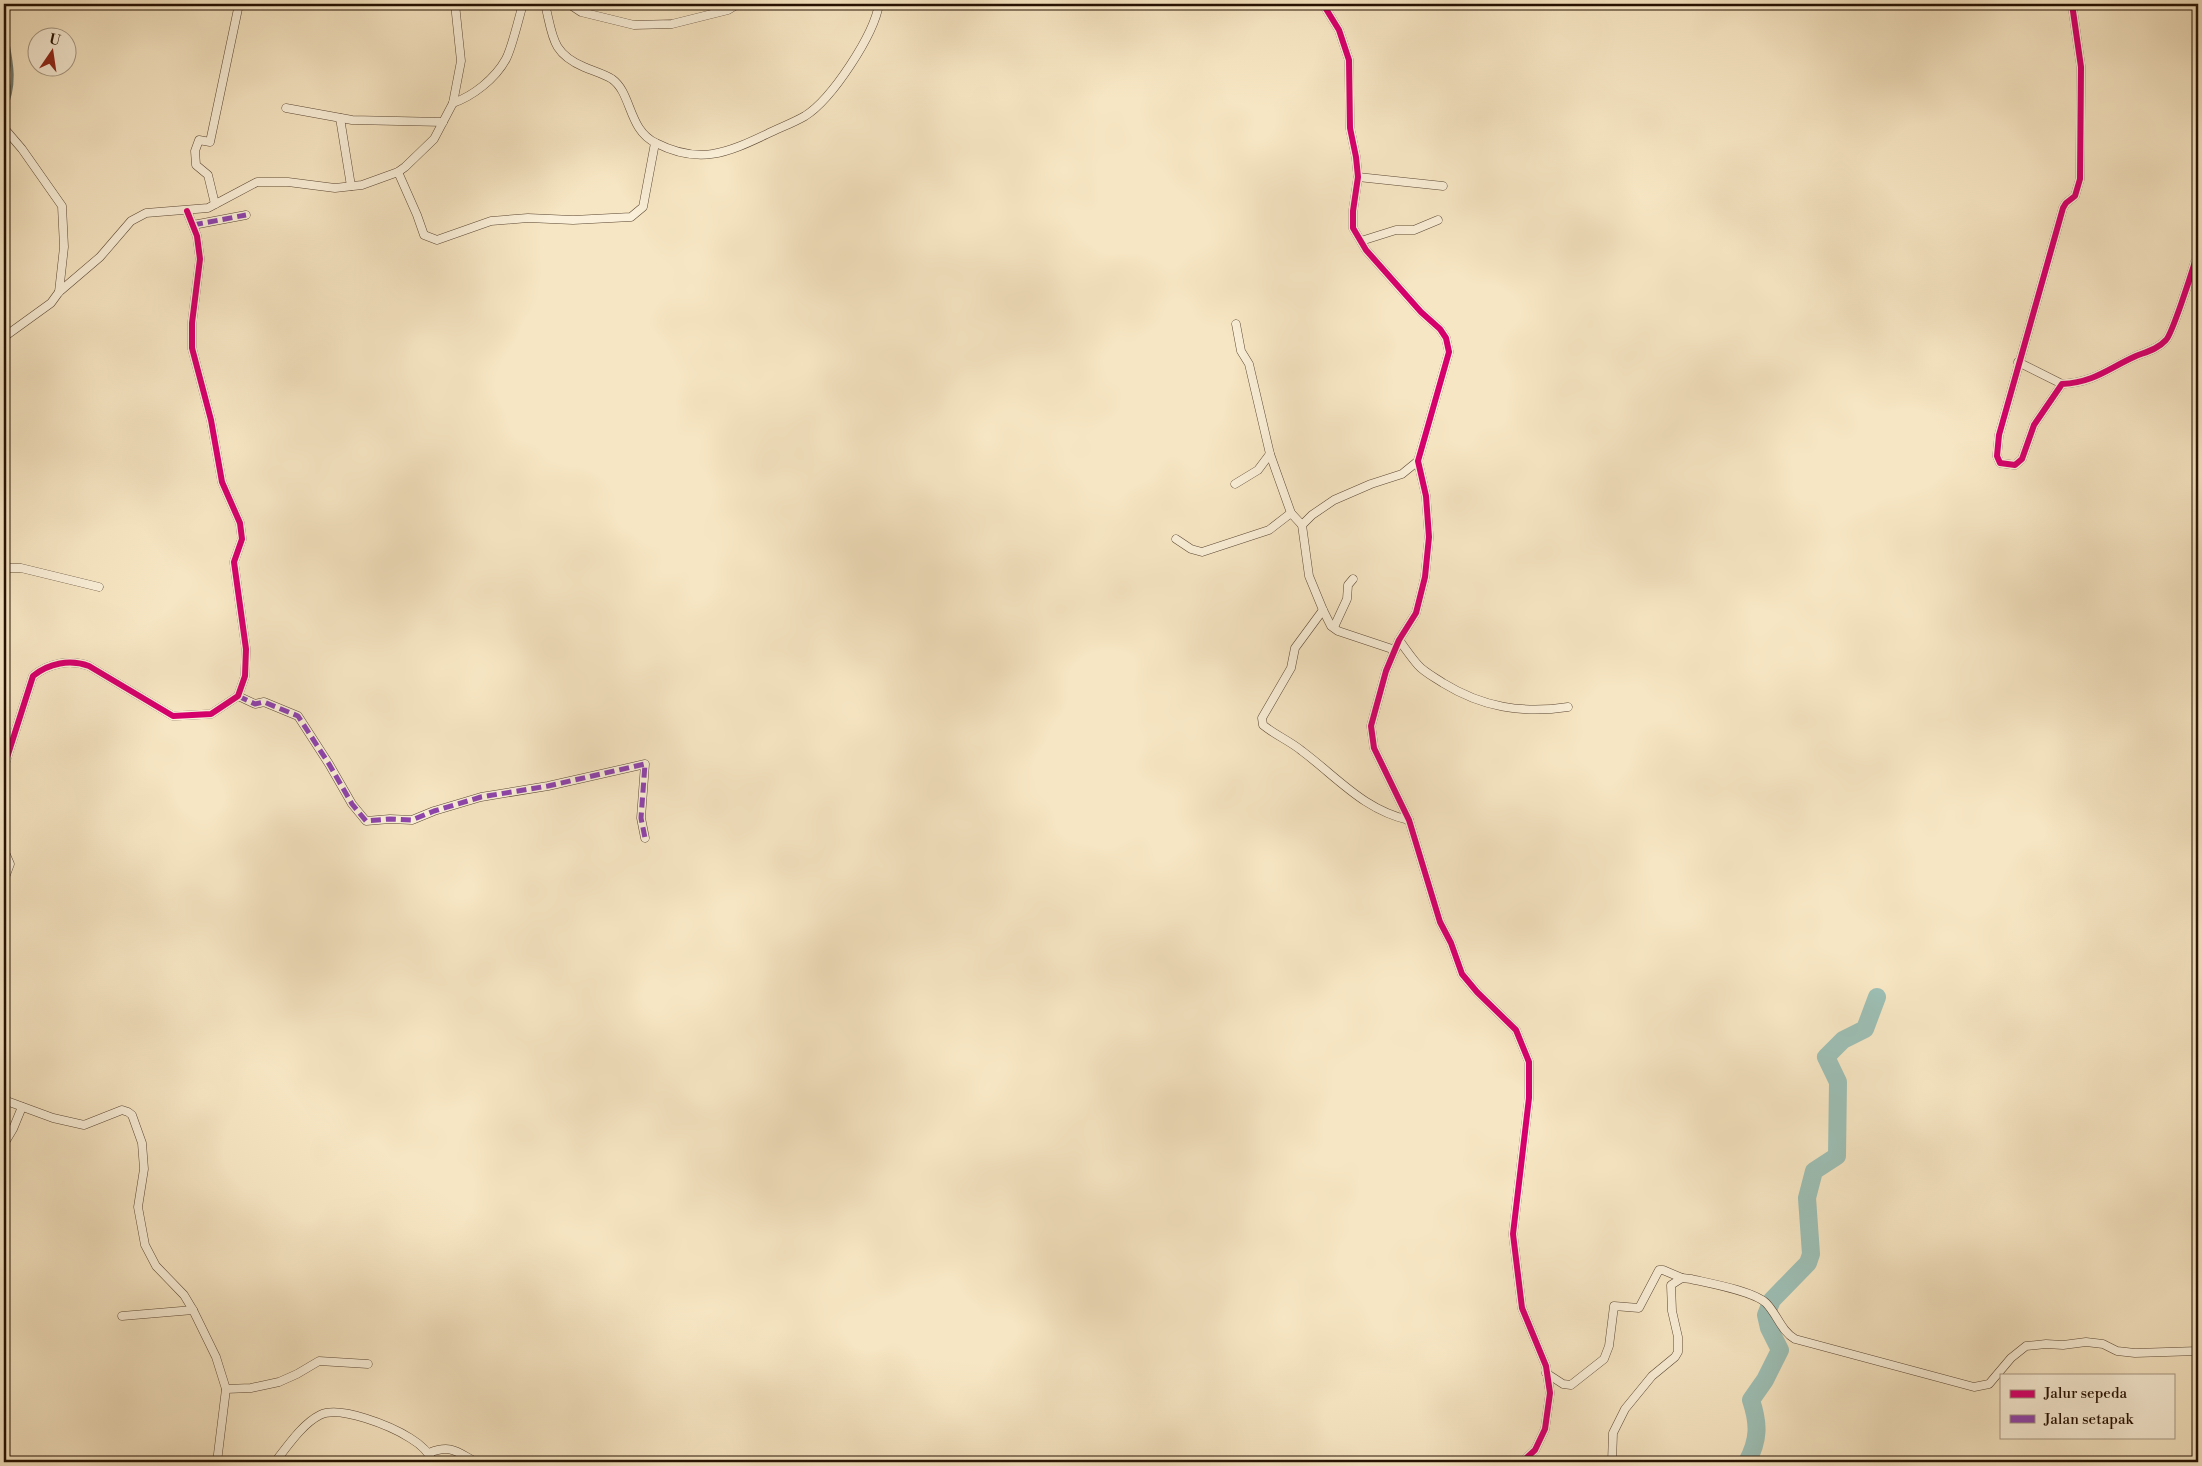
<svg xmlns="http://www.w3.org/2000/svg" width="2202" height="1466" viewBox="0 0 2202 1466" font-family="'Libre Bodoni',serif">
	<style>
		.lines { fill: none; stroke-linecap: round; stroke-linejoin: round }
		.stream { stroke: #6d796d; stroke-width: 3 }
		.river { stroke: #9dbfb5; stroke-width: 18 }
		.street-casing { stroke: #5a4632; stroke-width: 9 }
		.street { stroke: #faefd8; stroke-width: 8 }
		.quiet { stroke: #8e44ad; stroke-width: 5; stroke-dasharray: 10 5; stroke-linecap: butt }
		.cycleway-casing { stroke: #faefd8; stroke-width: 9 }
		.cycleway { stroke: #d6006c; stroke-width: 6 }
	</style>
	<rect width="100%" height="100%" fill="#f7e6c3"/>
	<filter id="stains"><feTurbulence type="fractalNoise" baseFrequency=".004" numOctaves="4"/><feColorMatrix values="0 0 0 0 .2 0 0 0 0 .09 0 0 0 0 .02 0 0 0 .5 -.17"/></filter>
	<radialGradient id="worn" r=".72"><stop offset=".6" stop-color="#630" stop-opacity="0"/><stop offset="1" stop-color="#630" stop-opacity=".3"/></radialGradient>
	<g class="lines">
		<path class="stream" d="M4,23c6,33 15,58 0,89"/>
		<path class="river" d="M1747,1462c12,-22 12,-38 4,-62l14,-20 15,-30 -11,-22 -3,-13 6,-15 36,-37 3,-9 -4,-56 7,-27 23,-15 1,-74 -12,-25 17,-17 22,-11 12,-32"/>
		<defs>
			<g id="street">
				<path d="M545,4c8,32 6,49 39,63 9,4 20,7 28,12 20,14 16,51 44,64 43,22 71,10 111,-9 12,-6 26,-11 38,-18 27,-17 69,-81 74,-112"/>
				<polyline points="569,4 581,12 634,25 672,24 728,10 738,4"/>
				<polyline points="1323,4 1339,30 1349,60 1350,128 1356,157 1358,177 1353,211 1353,228 1366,250 1421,312 1440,329 1446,338 1449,352 1418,461 1426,496 1429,537 1425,577 1416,613 1399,640 1386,671 1371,726 1374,748 1409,820 1440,922 1451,943 1462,974 1477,992 1516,1030 1529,1062 1529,1098 1513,1234 1522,1308 1546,1366 1550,1393 1545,1429 1535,1450 1522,1462"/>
				<path d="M2072,4l9,63 -1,112 -5,17 -9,7 -3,5 -64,227 -2,21 3,7 15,2 7,-6 12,-34 28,-41c33,-2 45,-15 74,-28 10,-4 22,-7 30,-16 6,-6 25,-65 29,-78"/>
				<path d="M453,103c20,-7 42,-24 53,-44 6,-11 13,-42 17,-55"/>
				<polyline points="286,108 352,120 443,122"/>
				<polyline points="340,118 351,186"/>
				<polyline points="4,128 22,149 62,206 64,247 59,292"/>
				<polyline points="398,172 417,215 424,235 437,240 491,221 528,218 573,220 631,217 643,207 655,143"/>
				<polyline points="1358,177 1443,186"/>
				<polyline points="215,204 208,175 196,165 195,151 199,140 210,142 239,4"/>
				<polyline points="193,225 246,215"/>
				<polyline points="1361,241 1396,230 1414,230 1438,220"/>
				<polyline points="1236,324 1241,351 1249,364 1270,454 1291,513 1302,525 1309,576 1323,610 1331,626 1338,631 1395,650"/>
				<polyline points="4,337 51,303 59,292 100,257 131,221 146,213 208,208 257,182 288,182 335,188 362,185 398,172 405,167 434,139 453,103 461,61 455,4"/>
				<polyline points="2018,362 2062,384"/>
				<polyline points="1235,484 1258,470 1270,454"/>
				<polyline points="1302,525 1312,515 1334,500 1371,484 1402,474 1418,461"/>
				<polyline points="1176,539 1191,549 1202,552 1269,530 1291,513"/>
				<polyline points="4,568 21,568 99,587"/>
				<path d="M1323,610l-28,38 -4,20 -29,50 1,7c12,10 27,16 39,26 36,27 62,59 107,69"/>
				<polyline points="1334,627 1347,599 1348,585 1353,579"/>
				<path d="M1399,640c6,8 12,17 19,25 6,7 16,12 25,18 39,24 79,31 125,24"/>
				<polyline points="238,696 255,704 264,702 298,716 329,764 352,804 366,821 390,819 412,820 434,811 481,797 548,786 645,764 641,818 645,838"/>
				<path d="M4,767l29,-91c16,-13 37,-17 56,-10l84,50 38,-2 27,-18 7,-20 1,-27 -12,-87 8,-23 -2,-16 -18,-41 -11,-62 -19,-72v-25l8,-64 -3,-23 -10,-25"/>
				<polyline points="4,850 10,864 4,880"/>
				<polyline points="4,1100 53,1118 84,1125 122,1110 128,1112 132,1115 142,1143 144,1169 138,1207 145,1245 156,1266 184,1295 193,1310 216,1357 226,1389 217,1462"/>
				<polyline points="4,1144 13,1129 22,1107"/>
				<polyline points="122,1316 193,1310"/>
				<polyline points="1546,1373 1563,1384 1571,1385 1604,1359 1609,1346 1614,1306 1639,1308 1659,1270 1663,1270 1682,1278"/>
				<polyline points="226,1389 251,1388 279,1382 297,1374 319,1361 368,1364"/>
				<path d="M429,1453c22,-9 28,-1 47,9"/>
				<path d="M275,1462c12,-15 27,-38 45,-47 20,-10 71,11 90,23 10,6 19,14 23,24"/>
				<path d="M1612,1462l1,-29 12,-24 27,-33 23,-19 3,-5v-15l-6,-26 -1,-26 11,-7 9,1c17,4 63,12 75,24 11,11 15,28 29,36l179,48 15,-3 22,-26 15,-12 20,-2 17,1 23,-3 17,2 14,7 18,2 63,-2"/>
			</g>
		</defs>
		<use href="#street" class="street-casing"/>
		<use href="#street" class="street"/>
		<g class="quiet">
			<polyline points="193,225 246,215"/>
			<polyline points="238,696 255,704 264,702 298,716 329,764 352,804 366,821 390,819 412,820 434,811 481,797 548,786 645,764 641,818 645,838"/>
		</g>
		<defs>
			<g id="cycleway">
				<polyline points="1323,4 1339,30 1349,60 1350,128 1356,157 1358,177 1353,211 1353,228 1366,250 1421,312 1440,329 1446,338 1449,352 1418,461 1426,496 1429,537 1425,577 1416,613 1399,640 1386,671 1371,726 1374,748 1409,820 1440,922 1451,943 1462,974 1477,992 1516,1030 1529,1062 1529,1098 1513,1234 1522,1308 1546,1366 1550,1393 1545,1429 1535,1450 1522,1462"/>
				<path d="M2072,4l9,63 -1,112 -5,17 -9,7 -3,5 -64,227 -2,21 3,7 15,2 7,-6 12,-34 28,-41c33,-2 45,-15 74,-28 10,-4 22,-7 30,-16 6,-6 25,-65 29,-78"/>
				<path d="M4,767l29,-91c16,-13 37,-17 56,-10l84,50 38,-2 27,-18 7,-20 1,-27 -12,-87 8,-23 -2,-16 -18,-41 -11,-62 -19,-72v-25l8,-64 -3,-23 -10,-25"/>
			</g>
		</defs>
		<use href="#cycleway" class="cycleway-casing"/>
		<use href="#cycleway" class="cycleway"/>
	</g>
	<rect width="2202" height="1466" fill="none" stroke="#f7e6c3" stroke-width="20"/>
	<rect x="5" y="5" width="2192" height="1456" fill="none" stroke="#251102" stroke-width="2.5"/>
	<rect x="10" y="10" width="2182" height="1446" fill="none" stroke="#251102"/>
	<rect x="2000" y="1374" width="175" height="65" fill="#faefd8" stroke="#a59682"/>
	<rect x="2010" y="1390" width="25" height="8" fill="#d6006c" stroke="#a59682"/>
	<text x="2044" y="1398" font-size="15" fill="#251102">Jalur sepeda</text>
	<rect x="2010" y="1415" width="25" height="8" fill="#8e44ad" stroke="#a59682"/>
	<text x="2044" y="1424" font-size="15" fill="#251102">Jalan setapak</text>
	<g transform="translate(52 52) rotate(13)"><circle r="24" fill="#faefd8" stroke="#a59682"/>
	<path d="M0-4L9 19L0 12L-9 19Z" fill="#8f2418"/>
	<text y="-8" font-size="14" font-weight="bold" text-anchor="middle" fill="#251102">U</text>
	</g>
	<rect width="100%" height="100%" filter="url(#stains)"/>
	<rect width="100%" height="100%" fill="url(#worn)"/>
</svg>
